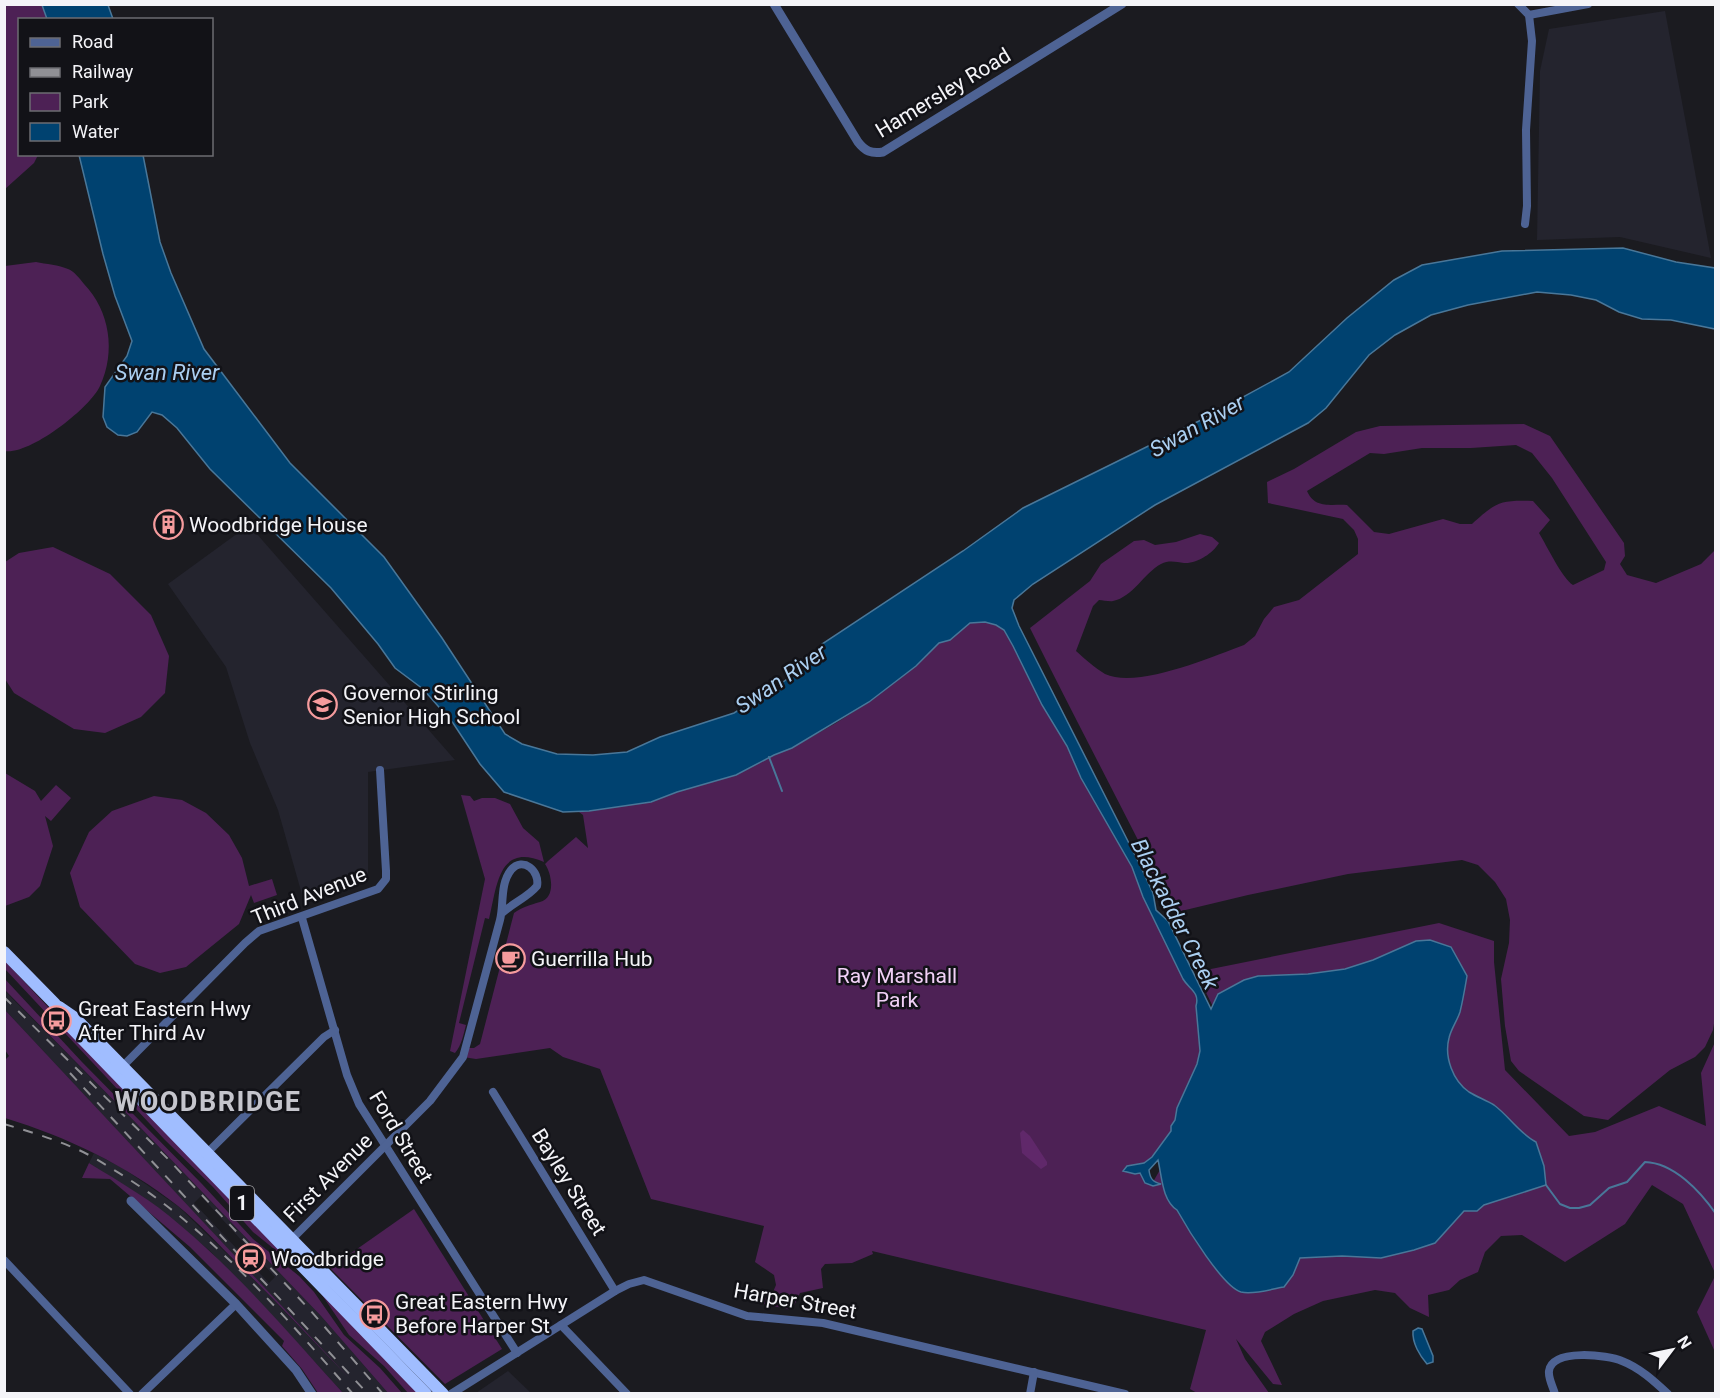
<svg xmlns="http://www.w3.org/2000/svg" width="1720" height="1398" viewBox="0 0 1720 1398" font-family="Roboto,sans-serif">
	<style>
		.built { fill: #24242e; fill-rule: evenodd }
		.green { fill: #4d2155; fill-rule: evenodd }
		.forest { fill: #60286a }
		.water { fill: #004270; stroke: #497799; stroke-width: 1.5 }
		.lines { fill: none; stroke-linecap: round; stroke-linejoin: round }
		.stream { stroke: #497799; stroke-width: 2 }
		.minor { stroke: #4e6394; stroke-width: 8 }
		.tertiary { stroke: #4e6394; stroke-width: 9 }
		.trunk { stroke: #a0bdff; stroke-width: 12 }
		.rail { stroke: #909095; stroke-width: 2; stroke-dasharray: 10 10; stroke-linecap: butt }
		.labels { text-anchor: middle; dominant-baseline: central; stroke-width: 5; stroke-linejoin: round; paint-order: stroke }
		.shield { fill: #121217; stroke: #b0b0b4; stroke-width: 1.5 }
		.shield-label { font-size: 20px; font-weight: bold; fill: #f4f4f8 }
		.street-label { font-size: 21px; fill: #f4f4f8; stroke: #121217 }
		.poi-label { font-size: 21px; fill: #f4f4f8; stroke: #121217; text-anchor: start }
		.park-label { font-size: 21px; fill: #f1d0f6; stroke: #121217 }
		.water-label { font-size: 22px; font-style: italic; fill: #abcff1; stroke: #121217 }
		.district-label { font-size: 27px; font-weight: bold; letter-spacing: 1.5px; fill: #c5c5cc; stroke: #121217 }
	</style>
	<rect width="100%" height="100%" fill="#1b1b20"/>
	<g class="built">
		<polygon points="1665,11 1711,258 1620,237 1537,240 1540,71 1549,29"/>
		<polygon points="249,525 455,760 368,772 368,876 303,898 278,810 250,743 226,667 168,584"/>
		<path d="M4,990l133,134 184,192 67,77h-45l-72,-79 -62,-64 -63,-51 -57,-36 5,-10 30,16 55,38 84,82 62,64 -320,-343zM201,1196l74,81 -6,6 -75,-80z"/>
		<polygon points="508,1371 531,1393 476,1393"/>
	</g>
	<g class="green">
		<polygon points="5,5 42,5 47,19 20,20 20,154 38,155 34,163 5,189"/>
		<path d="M36,262c10,2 23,3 32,7 6,2 12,10 16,15 26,27 32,68 16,102 -10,22 -71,70 -96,65l1,-185z"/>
		<path d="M1524,424l26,12 74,107 1,13 -5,8 7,11 29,8 45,-19 14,-14 1,461 -3,19 -8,17 -10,10 -25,13 -62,50 -24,-4 -65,-45 -8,-10 -6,-35 -4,-47 8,-36 1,-23 -4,-21 -11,-17 -17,-17 -16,-5 -114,14 -100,21 -71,17c-20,-18 -26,-48 -39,-72 -36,-71 -73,-141 -108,-212l60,-47 11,-17 33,-23 10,-1 11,5 21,-3 24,-8 12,3 7,6c-6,10 -22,21 -35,20 -8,-1 -15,-3 -23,1 -17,9 -28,33 -48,37 -3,1 -10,-1 -14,-1l-6,6 -17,45c9,8 19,17 29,23 33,15 106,-17 139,-29l11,-9 9,-17 10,-12 25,-7 59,-46v-15l-4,-9 -11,-11 -75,-16 -1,-21 27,-13 62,-37 24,-6zM1516,445l16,8 20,25 54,84 -2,8 -31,15c-11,-7 -26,-39 -34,-52l11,-13 -17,-19c-33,-1 -37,1 -61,23h-12l-17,-5 -54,15 -15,-2 -27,-27c-17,-1 -32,4 -40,-14l63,-38 14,1 38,-6h49z"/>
		<polygon points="53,547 110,574 151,615 169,656 165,693 141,717 105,733 74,729 14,693 5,679 5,562 19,553"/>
		<path d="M985,622l11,3 8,5 9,16 29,59 25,41 14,32 51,89 11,30 40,82c6,10 17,13 13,27l4,45 -3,13 -20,44 -2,12 -4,6v5l-19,26 -8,6 -17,3 13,6 5,11h14l-6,-1 8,-14 57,-151 -22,-45 243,-49 55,18v21l11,108 64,66 26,-4 64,-26 47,20 -5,-53 14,-31v231l-32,-69 -31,-19 -27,39 -60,38 -43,-27 -21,1 -16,16 -7,20 -18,8 -11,10 -21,5 1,22 -19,-9 -15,-15 -20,-3 -52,11 -29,13 -29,18 -4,9 21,44 -9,-1 -37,-45 9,20 24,34h-72l-7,-4 16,-59 -334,-79 1,3 -21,9 -27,1 -4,5 2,19 -23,5 -8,17 -33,-7 14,-11 3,-7 -2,-10 -19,-13 9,-36 -113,-27 -51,-130 -37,-12 -13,-9 -74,11 -13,-2 4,-9h7l6,-4 34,-131c8,-6 16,-8 26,-11 16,-4 12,-28 5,-38l3,-3 28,-24 12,11 -5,-33 -4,-3 72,-10 26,-10 59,-17 38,-20 18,-7 44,-25 33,-21 47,-36 23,-23 11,-3 20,-17z"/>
		<polygon points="5,773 35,791 41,801 56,785 71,798 51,821 45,816 53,846 40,886 29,897 5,906"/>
		<path d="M461,795l9,1 4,5 8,-3h13l15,6 13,24 16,14 5,20c-46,-20 -47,25 -55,57l-4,-1 -26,105 7,2c-3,11 -4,19 -11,28l-5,-2 35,-172z"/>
		<polygon points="154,796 182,800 206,813 229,835 242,858 249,886 272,879 277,895 254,903 251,895 239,924 186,967 160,973 135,964 80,907 70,873 89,832 112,811"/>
		<polygon points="4,960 63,1023 420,1393 408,1393 384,1366 349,1335 318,1289 294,1265 253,1232 213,1187 165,1140 5,969"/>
		<polygon points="4,978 82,1062 202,1184 253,1239 299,1276 314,1292 344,1335 380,1368 402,1393 388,1393 321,1316 137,1124 5,990"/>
		<path d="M5,1010l346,370c-38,-39 -75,-79 -114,-117 -19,-19 -38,-40 -59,-57 -52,-41 -111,-69 -173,-88v-58l4,-4 -4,-6z"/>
		<path d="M89,1163c31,19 64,38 91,62 60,50 111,111 163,168h-25l-16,-24 -20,-23 2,-5 -94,-94 -80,-68 -28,-1z"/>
		<polygon points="414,1209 502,1349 445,1384 330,1268"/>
		<polygon points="1715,1276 1716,1352 1715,1352 1697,1312"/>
	</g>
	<polygon class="forest" points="1023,1130 1030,1136 1047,1162 1047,1165 1041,1169 1022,1153 1020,1133"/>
	<g class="water">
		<polygon points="42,5 108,5 113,19 47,19"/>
		<path d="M79,155h64l17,87 11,31 33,76 86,114 94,94 58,81 63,96 17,10 35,10 36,1 34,-3 33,-15 74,-24 41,-25 31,-23 16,-21 141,-93 60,-43 176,-87 90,-49 58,-54 47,-38 28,-15 80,-14 121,-3 53,14 39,6v61l-44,-9 -29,-1 -23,-7 -23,-12 -25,-5 -34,-3 -69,13 -37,10 -36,20 -26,20 -43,53 -18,15 -153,82 -122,79 -19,16 -2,8 7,18 120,237 14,30 3,17 12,11 43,88 7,-15 26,-14 14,-4 50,-2 37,-5 28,-9 43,-19 14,-1 21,7 16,29c-2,12 -4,24 -7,36 -3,9 -9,17 -11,26 -5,19 4,43 20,54 8,5 17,8 25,13 15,11 26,29 42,37l8,24 2,19 -62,20 -7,6h-13l-29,32 -21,7 -33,8 -39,-2 -42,2 -7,17 -9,12c-13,2 -30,8 -43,5 -18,-5 -54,-64 -64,-82 -15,-10 -15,-33 -19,-50l-9,10c1,9 4,12 12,14l-8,2 -8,-3 -5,-10 -5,1 -12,-3 4,-5 17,-3 8,-6 19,-26v-5l4,-6 2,-12 20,-44 3,-13 -4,-45c4,-14 -7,-17 -13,-27l-40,-82 -11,-30 -51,-89 -14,-32 -25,-41 -29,-59 -9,-16 -8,-5 -11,-3 -15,1 -20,17 -11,3 -23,23 -47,36 -77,46 -18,7 -38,20 -59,17 -26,10 -62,9 -26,1 -59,-20 -24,-28 -27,-41 -30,-34 -28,-21 -17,-24 -47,-56 -121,-119 -33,-41 -15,-13 -10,-3 -15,20 -10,4 -9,-1 -11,-8 -4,-10 2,-30 22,-31 5,-15 -17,-45 -12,-42z"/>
		<path d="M1418,1328l4,1 11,27v6l-6,2c-7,-8 -15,-21 -14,-33z"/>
	</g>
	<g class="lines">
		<g class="stream">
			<polyline points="769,757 782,791"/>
			<path d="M1546,1185l14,19 10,4h9l11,-3 19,-17 18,-6 18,-20c29,1 55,29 71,52"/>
		</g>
		<g class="minor">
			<polyline points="1518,4 1529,15 1532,41 1526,130 1527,206 1525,224"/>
			<polyline points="1529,15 1588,4"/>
			<polyline points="302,918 347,1075 359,1104 517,1353"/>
			<polyline points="121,1068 245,943 259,931 378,889 386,879 386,871 380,770"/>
			<polyline points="493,1092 615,1291"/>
			<polyline points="204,1156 324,1037 335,1030"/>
			<path d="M290,1241l140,-140 33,-44 37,-137c4,-16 0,-36 11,-50 12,-14 29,1 26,16 -9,11 -24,17 -35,27"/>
			<polyline points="4,1260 130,1394"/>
			<polyline points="561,1325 627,1394"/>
			<polyline points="142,1394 236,1304"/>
			<polyline points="451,1394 615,1291 629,1284 644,1280 747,1316 823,1323 1125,1394"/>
			<polyline points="1030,1394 1034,1372"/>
			<path d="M1555,1394c-2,-7 -7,-16 -6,-23 3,-23 59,-16 73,-10 18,7 32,20 46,33"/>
		</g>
		<g class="tertiary">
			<path d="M774,4l84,138c7,9 13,12 25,10l239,-148"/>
			<polyline points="131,1201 236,1304 296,1370 312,1394"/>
		</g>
		<g class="trunk">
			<polyline points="4,952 55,1004 69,1025 426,1394"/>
			<polyline points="59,1007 75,1018 443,1394"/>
		</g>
		<g class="rail">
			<polyline points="4,997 168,1159 310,1310 383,1394"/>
			<polyline points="70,1073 368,1394"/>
			<path d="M4,1124c24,7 47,14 70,24 13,5 27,14 40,22 94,56 167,142 239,224"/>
		</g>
	</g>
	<defs>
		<symbol id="building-ring" viewBox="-11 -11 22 22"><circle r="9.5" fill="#121217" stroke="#f59b9d" stroke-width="1.5"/><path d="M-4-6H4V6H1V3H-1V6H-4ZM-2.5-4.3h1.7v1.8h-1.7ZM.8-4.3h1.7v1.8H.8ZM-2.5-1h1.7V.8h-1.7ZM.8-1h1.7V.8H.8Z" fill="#f59b9d"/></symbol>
		<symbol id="school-ring" viewBox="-11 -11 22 22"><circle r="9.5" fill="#121217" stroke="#f59b9d" stroke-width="1.5"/><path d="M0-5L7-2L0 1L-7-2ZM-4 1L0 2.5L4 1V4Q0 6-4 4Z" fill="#f59b9d"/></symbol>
		<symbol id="cafe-ring" viewBox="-11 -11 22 22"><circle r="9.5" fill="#121217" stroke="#f59b9d" stroke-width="1.5"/><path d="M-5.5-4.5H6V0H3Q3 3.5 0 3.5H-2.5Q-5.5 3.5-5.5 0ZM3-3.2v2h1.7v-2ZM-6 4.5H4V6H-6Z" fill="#f59b9d"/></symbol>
		<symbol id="bus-ring" viewBox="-11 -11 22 22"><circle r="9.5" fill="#121217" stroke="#f59b9d" stroke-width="1.5"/><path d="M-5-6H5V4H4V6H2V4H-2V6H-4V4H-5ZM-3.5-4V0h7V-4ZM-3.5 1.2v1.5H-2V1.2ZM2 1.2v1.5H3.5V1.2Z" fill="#f59b9d"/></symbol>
		<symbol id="station-ring" viewBox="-11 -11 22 22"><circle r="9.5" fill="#121217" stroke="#f59b9d" stroke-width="1.5"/><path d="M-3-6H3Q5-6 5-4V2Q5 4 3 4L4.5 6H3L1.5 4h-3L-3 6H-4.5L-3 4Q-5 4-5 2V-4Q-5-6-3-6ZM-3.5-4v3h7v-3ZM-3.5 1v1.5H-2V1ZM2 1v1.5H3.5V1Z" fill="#f59b9d"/></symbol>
	</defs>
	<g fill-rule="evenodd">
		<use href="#building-ring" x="152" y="508" width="33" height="33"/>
		<use href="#school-ring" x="306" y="688" width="33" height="33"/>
		<use href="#cafe-ring" x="494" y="942" width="33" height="33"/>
		<use href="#bus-ring" x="40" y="1004" width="33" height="33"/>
		<use href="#station-ring" x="234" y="1242" width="33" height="33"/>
		<use href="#bus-ring" x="358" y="1298" width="33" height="33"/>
	</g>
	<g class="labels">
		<rect class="shield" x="230" y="1186" width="24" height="34" rx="4.5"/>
		<g class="shield-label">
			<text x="242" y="1203">1</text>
		</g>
		<g class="street-label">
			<text transform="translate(943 93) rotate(-31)">Hamersley Road</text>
			<text transform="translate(309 896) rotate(-22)">Third Avenue</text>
			<text transform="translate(401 1137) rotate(59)">Ford Street</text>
			<text transform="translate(328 1178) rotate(-45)">First Avenue</text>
			<text transform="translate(569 1182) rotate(58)">Bayley Street</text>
			<text transform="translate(795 1301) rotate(10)">Harper Street</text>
		</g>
		<g class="poi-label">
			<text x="189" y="525">Woodbridge House</text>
			<text x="343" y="693">Governor Stirling<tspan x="343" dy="24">Senior High School</tspan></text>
			<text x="531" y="959">Guerrilla Hub</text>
			<text x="78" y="1009">Great Eastern Hwy<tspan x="78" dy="24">After Third Av</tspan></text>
			<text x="271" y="1259">Woodbridge</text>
			<text x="395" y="1302">Great Eastern Hwy<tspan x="395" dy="24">Before Harper St</tspan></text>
		</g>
		<g class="park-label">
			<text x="897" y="976">Ray Marshall<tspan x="897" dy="24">Park</tspan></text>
		</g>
		<g class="water-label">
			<text x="167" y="372">Swan River</text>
			<text transform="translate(1197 426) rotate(-29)">Swan River</text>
			<text transform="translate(781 679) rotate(-34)">Swan River</text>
			<text transform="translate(1175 914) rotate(63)">Blackadder Creek</text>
		</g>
		<g class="district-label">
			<text x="208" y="1102">WOODBRIDGE</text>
		</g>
	</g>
	<rect width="1720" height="1398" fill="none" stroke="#f4f4f8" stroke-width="12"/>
	<rect x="18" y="18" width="195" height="138" fill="#121217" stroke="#6c6c71" stroke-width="1.5"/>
	<rect x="30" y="38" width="30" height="9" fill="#4e6394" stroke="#6c6c71" stroke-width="1.5"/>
	<text x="72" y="48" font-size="18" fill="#f4f4f8">Road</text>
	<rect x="30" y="68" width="30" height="9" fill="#909095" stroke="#6c6c71" stroke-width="1.5"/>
	<text x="72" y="78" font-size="18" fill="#f4f4f8">Railway</text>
	<rect x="30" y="93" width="30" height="18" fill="#4d2155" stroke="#6c6c71" stroke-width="1.5"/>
	<text x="72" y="108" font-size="18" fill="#f4f4f8">Park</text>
	<rect x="30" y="123" width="30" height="18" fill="#004270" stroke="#6c6c71" stroke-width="1.5"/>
	<text x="72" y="138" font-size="18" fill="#f4f4f8">Water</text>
	<g transform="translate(1672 1350) rotate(58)" stroke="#121217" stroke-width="4.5" paint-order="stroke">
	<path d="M0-4.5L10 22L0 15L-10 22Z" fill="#f4f4f8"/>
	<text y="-9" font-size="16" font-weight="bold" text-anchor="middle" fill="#f4f4f8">N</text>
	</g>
</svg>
